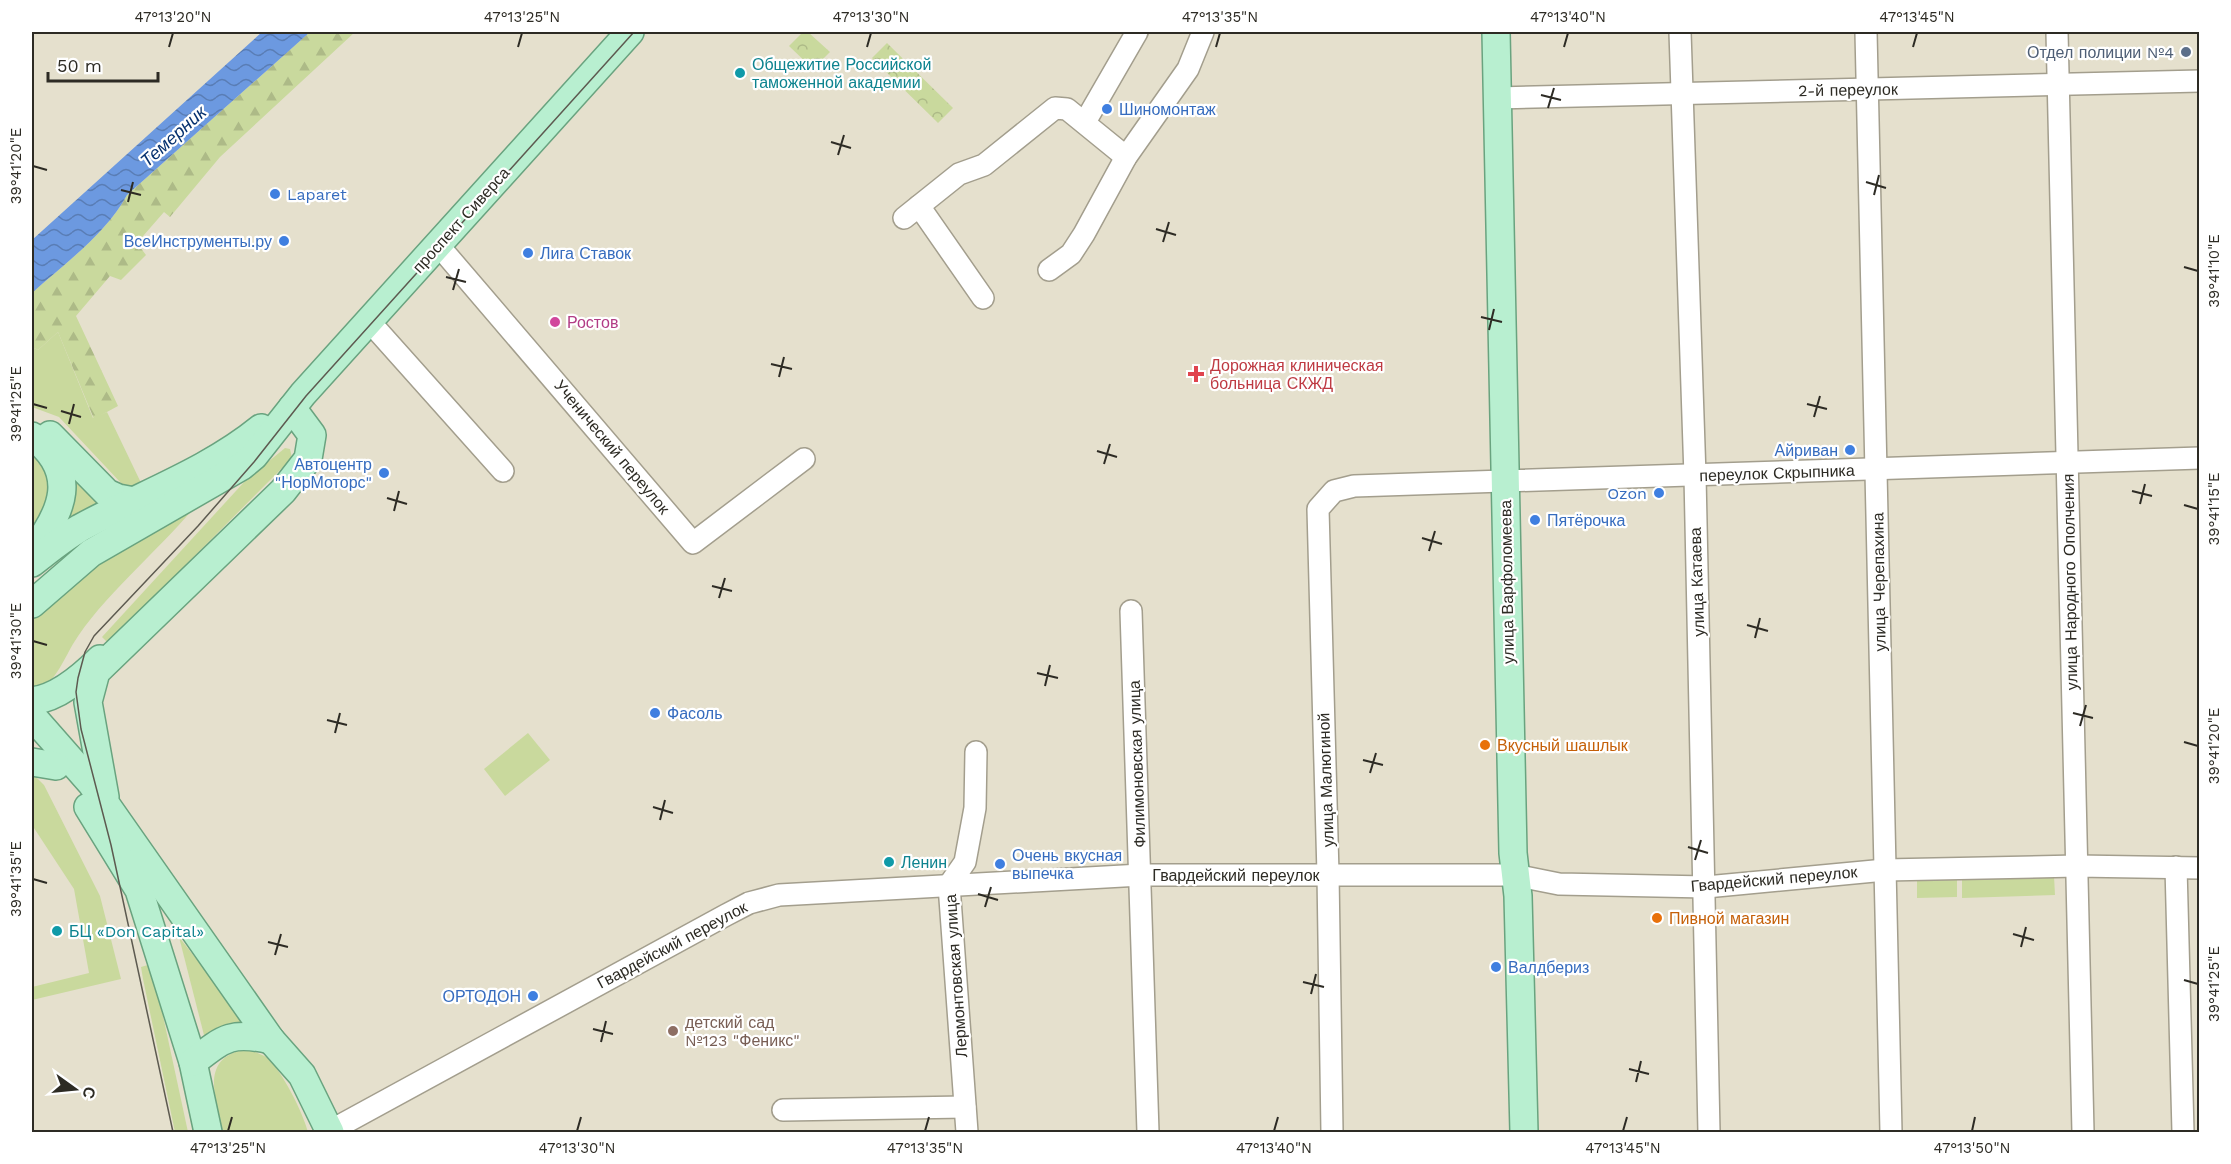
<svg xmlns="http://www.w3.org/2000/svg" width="2231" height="1164" viewBox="0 0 2231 1164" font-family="'Work Sans',sans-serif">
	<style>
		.green { fill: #c9d99d }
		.forest { fill: url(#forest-firs) }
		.park { fill: url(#park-crowns) }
		.water { fill: url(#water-waves) }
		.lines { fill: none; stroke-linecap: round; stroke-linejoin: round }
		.minor-casing { stroke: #a39e8d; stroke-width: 24 }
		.major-casing { stroke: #69a37f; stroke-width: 30 }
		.minor { stroke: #fff; stroke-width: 21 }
		.major { stroke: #b8efd0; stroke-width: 27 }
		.tram { stroke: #5d5a50; stroke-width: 1.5 }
		.ticks { fill: none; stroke: #2d2b24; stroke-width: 2 }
		.service-dot { fill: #5c6f8a; stroke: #fff; stroke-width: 2 }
		.culture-dot { fill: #0f9aa8; stroke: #fff; stroke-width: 2 }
		.shop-dot { fill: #3f7fe0; stroke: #fff; stroke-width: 2 }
		.hotel-dot { fill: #d1479c; stroke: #fff; stroke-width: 2 }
		.health-dot { fill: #e0444e; stroke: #fff; stroke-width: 2 }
		.food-dot { fill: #e8710a; stroke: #fff; stroke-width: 2 }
		.education-dot { fill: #8d6e63; stroke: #fff; stroke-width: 2 }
		.labels { text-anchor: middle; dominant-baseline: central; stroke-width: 4.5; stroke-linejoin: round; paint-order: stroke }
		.service-label { font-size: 16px; fill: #4e5e75; stroke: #fff; text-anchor: end }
		.culture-label { font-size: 16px; fill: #0d838f; stroke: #fff; text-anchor: start }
		.street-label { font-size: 16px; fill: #2d2b24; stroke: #fff }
		.shop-label { font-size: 16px; fill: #366cbe; stroke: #fff; text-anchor: start }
		.hotel-label { font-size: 16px; fill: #b23c85; stroke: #fff; text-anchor: start }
		.health-label { font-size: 16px; fill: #be3a42; stroke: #fff; text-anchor: start }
		.food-label { font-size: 16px; fill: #c56008; stroke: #fff; text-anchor: start }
		.education-label { font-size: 16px; fill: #785e54; stroke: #fff; text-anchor: start }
		.water-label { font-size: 18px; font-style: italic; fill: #06316f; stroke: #fff }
		.neatline { fill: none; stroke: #2d2b24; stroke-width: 2 }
		.ticks-label { font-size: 15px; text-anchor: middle; fill: #2d2b24 }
	</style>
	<defs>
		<pattern id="forest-firs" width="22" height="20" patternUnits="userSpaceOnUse" patternTransform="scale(1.5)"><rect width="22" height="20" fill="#c9d99d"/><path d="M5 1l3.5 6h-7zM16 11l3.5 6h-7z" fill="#adba87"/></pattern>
		<pattern id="park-crowns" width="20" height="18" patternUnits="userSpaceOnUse" patternTransform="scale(1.5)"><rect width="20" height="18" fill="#c9d99d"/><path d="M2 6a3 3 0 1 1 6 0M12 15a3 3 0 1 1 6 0" fill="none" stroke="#adba87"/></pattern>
		<pattern id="water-waves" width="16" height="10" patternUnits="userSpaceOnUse" patternTransform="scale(1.5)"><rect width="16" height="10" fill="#6c99e0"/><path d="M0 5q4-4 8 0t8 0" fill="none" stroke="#597db5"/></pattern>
	</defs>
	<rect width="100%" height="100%" fill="#e5e0cd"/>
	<g class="green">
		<polygon points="58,332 93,418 107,412 143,487 129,488 121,483 59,417 32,407 32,347 38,350"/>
		<polygon points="32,444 56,483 32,541"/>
		<polygon points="285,448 290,449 292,458 108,643 102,637 246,480"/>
		<polygon points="74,474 105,504 62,530"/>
		<path d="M193,509c-36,43 -92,89 -120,135 -10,17 -20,44 -41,47v-72l47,-48z"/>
		<polygon points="528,733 550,760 505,796 484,769"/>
		<polygon points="32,773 44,785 100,896 121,979 32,1000 32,987 89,973 74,889 32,825"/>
		<polygon points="1962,876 2054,876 2055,895 1962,898"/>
		<polygon points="1917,877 1957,877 1957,897 1917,898"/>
		<polygon points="179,937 249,1026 206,1043"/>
		<polygon points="151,964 154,974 188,1132 175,1132 143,979 141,967"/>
		<path d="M249,1049c5,3 12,5 17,8 16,13 37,56 42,75h-86c-6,-36 -24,-76 27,-83z"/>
	</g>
	<path class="forest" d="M310,32h45l-135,125 -50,60 -6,-5 -27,31 9,12 -25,25 -11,-4 -34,40 42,90 -24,13 -36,-87 -20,18 -6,-3v-54c33,-30 73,-58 95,-98z"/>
	<g class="park">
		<polygon points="803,32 808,32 830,52 813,69 789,46"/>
		<polygon points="887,43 953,108 938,123 872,58"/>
	</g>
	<path class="water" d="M262,32h48l-183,163c-22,40 -62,68 -95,98v-53z"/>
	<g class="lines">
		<defs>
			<g id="minor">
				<polyline points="1680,32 1695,476 1709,1132"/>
				<polyline points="1866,32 1891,1132"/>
				<polyline points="2057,32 2083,1132"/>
				<polyline points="1497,98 2200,81"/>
				<polyline points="1085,122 1137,32"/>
				<polyline points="919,206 983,298"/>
				<polyline points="904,218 959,174 984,165 1055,108 1067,109 1126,157"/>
				<polyline points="439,246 693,543 804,459"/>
				<polyline points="1049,270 1071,254 1084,234 1126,157 1188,69 1203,32"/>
				<polyline points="369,321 503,471"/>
				<polyline points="1131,611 1148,1132"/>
				<polyline points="2176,867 2183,1132"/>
				<polyline points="783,1110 965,1107"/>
				<polyline points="330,1131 726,915 749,903 779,895 1141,875 1514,875 1559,884 1706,887 1885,870 2077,866 2200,868"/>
				<polyline points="967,1132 949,885 965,862 975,808 976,752"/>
				<polyline points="1332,1132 1328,874 1318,509 1334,491 1354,486 2200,458"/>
			</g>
			<g id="major">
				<polyline points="1496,32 1513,853 1518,896 1524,1132"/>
				<polyline points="50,435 107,493 118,498 134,501"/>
				<path d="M32,436c48,36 31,76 0,116"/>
				<path d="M32,563c15,-12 31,-25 48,-35 60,-33 127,-56 181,-100"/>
				<polyline points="32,604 91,553 242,466 254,456 303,394 630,32"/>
				<path d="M32,701c26,-3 50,-24 68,-42"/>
				<polyline points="32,716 91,783 271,1040 302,1075 330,1132"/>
				<polyline points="32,762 56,766"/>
				<polyline points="105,797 88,702 96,672 283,491 308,459 312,435 292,408"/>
				<polyline points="88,807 139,890 193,1062 208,1132"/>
				<path d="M193,1062c31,-24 38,-31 78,-22"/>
			</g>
		</defs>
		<use href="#minor" class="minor-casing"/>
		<use href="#major" class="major-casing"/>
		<use href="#minor" class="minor"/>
		<use href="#major" class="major"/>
		<polyline class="tram" points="173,1132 111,845 81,729 76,692 78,678 85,652 94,636 198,526 254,462 306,396 634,32"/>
	</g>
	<path class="ticks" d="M169,47l4,-14M518,47l4,-14M867,47l4,-14M1216,47l4,-14M1564,47l4,-14M1913,47l4,-14M1541,95l20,5M1548,108l6,-20M831,142l20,6M838,155l6,-20M33,166l14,4M1866,182l20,6M121,190l20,5M1874,195l5,-20M128,202l5,-20M1156,229l20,6M1163,242l6,-20M2184,267l14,4M446,277l20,5M453,290l6,-21M1481,317l21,5M1489,330l5,-21M771,364l21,5M779,377l5,-20M33,404l14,4M1807,404l20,5M61,411l20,6M1814,417l6,-21M69,424l5,-20M1097,451l20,6M1104,464l6,-20M2132,491l20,5M387,498l20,6M2140,504l5,-20M2184,505l14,4M394,511l5,-20M1422,538l20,6M1429,551l6,-20M712,586l20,5M719,598l6,-20M1747,625l21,6M1755,638l5,-20M33,641l14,4M1037,673l21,5M1045,686l5,-21M2073,713l20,5M327,720l20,5M2080,726l6,-21M335,733l5,-20M2184,742l14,4M1363,760l20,5M1370,773l6,-20M653,807l20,6M660,820l5,-20M1688,847l20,6M1695,860l6,-20M33,879l14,4M978,894l20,6M985,907l6,-20M2013,934l21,6M268,942l20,5M2021,947l5,-20M275,955l6,-21M2184,980l14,4M1303,982l21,5M1311,994l5,-20M593,1029l20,5M601,1042l5,-21M1629,1069l20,5M1636,1082l5,-21M228,1131l4,-14M577,1131l4,-14M925,1131l4,-14M1274,1131l4,-14M1623,1131l4,-14M1972,1131l3,-14"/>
	<circle class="service-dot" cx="2186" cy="52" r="6"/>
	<g class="culture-dot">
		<circle cx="740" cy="73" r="6"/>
		<circle cx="889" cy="862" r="6"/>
		<circle cx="57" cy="931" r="6"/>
	</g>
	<g class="shop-dot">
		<circle cx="1107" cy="109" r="6"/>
		<circle cx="275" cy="194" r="6"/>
		<circle cx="284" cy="241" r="6"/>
		<circle cx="528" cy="253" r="6"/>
		<circle cx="1850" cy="450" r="6"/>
		<circle cx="384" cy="473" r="6"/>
		<circle cx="1659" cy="493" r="6"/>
		<circle cx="1535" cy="520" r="6"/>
		<circle cx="655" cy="713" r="6"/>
		<circle cx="1000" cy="864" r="6"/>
		<circle cx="1496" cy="967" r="6"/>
		<circle cx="533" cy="996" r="6"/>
	</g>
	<circle class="hotel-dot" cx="555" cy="322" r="6"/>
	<path class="health-dot" d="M1193 365h6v6h6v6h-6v6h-6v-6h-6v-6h6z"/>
	<g class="food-dot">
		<circle cx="1485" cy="745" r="6"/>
		<circle cx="1657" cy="918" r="6"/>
	</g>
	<circle class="education-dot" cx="673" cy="1031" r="6"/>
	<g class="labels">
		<g class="service-label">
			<text x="2174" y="52">Отдел полиции №4</text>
		</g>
		<g class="culture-label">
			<text x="752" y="64">Общежитие Российской<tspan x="752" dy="18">таможенной академии</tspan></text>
			<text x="901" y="862">Ленин</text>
			<text x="69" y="931">БЦ «Don Capital»</text>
		</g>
		<g class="street-label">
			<text transform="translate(1848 90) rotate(-1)">2-й переулок</text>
			<text transform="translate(461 220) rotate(-48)">проспект Сиверса</text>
			<text transform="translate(612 447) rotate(50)">Ученический переулок</text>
			<text transform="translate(1777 473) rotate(-2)">переулок Скрыпника</text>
			<text transform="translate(1507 582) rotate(-91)">улица Варфоломеева</text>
			<text transform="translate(1697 582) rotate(-92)">улица Катаева</text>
			<text transform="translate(1879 582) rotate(-91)">улица Черепахина</text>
			<text transform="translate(2070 582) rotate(-91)">улица Народного Ополчения</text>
			<text transform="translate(1137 764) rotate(-92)">Филимоновская улица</text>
			<text transform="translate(1326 780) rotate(-92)">улица Малюгиной</text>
			<text x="1236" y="875">Гвардейский переулок</text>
			<text transform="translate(1774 879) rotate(-5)">Гвардейский переулок</text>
			<text transform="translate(672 945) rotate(-28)">Гвардейский переулок</text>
			<text transform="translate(956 976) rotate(-94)">Лермонтовская улица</text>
		</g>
		<g class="shop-label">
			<text x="1119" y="109">Шиномонтаж</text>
			<text x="287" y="194">Laparet</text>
			<text x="272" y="241" text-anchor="end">ВсеИнструменты.ру</text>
			<text x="540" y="253">Лига Ставок</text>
			<text x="1838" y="450" text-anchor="end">Айриван</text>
			<text x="372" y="464" text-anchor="end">Автоцентр<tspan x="372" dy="18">"НорМоторс"</tspan></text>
			<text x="1647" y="493" text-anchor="end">Ozon</text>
			<text x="1547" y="520">Пятёрочка</text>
			<text x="667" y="713">Фасоль</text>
			<text x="1012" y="855">Очень вкусная<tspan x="1012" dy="18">выпечка</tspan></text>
			<text x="1508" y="967">Валдбериз</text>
			<text x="521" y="996" text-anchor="end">ОРТОДОН</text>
		</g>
		<g class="hotel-label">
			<text x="567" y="322">Ростов</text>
		</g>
		<g class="health-label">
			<text x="1210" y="365">Дорожная клиническая<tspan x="1210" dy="18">больница СКЖД</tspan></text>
		</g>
		<g class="food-label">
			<text x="1497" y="745">Вкусный шашлык</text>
			<text x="1669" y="918">Пивной магазин</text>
		</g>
		<g class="education-label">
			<text x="685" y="1022">детский сад<tspan x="685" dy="18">№123 "Феникс"</tspan></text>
		</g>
		<g class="water-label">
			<text transform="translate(173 136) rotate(-42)">Темерник</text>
		</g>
	</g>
	<rect width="2231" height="1164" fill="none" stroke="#ffffff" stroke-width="66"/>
	<g transform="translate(75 1089) rotate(105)" stroke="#ffffff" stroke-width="4.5" paint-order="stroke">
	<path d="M0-4.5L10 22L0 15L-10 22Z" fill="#2d2b24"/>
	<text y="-9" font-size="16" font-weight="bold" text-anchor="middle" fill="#2d2b24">С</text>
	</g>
	<path d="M48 72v9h110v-9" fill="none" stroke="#2d2b24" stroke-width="3"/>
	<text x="57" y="72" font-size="18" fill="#2d2b24" stroke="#ffffff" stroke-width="4.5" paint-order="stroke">50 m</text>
	<rect x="33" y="33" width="2165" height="1098" class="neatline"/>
	<g class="ticks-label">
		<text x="173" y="22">47°13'20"N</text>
		<text x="522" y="22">47°13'25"N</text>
		<text x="871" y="22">47°13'30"N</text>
		<text x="1220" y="22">47°13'35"N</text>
		<text x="1568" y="22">47°13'40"N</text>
		<text x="1917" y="22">47°13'45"N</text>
		<text transform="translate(16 166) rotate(-90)" y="5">39°41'20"E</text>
		<text transform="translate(2214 271) rotate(-90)" y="5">39°41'10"E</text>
		<text transform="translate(16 404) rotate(-90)" y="5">39°41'25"E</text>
		<text transform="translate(2214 509) rotate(-90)" y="5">39°41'15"E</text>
		<text transform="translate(16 641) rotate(-90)" y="5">39°41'30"E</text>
		<text transform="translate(2214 746) rotate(-90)" y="5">39°41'20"E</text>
		<text transform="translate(16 879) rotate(-90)" y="5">39°41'35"E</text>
		<text transform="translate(2214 984) rotate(-90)" y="5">39°41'25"E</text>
		<text x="228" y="1153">47°13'25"N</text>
		<text x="577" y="1153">47°13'30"N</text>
		<text x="925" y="1153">47°13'35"N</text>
		<text x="1274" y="1153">47°13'40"N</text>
		<text x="1623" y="1153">47°13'45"N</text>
		<text x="1972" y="1153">47°13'50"N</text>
	</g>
</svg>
